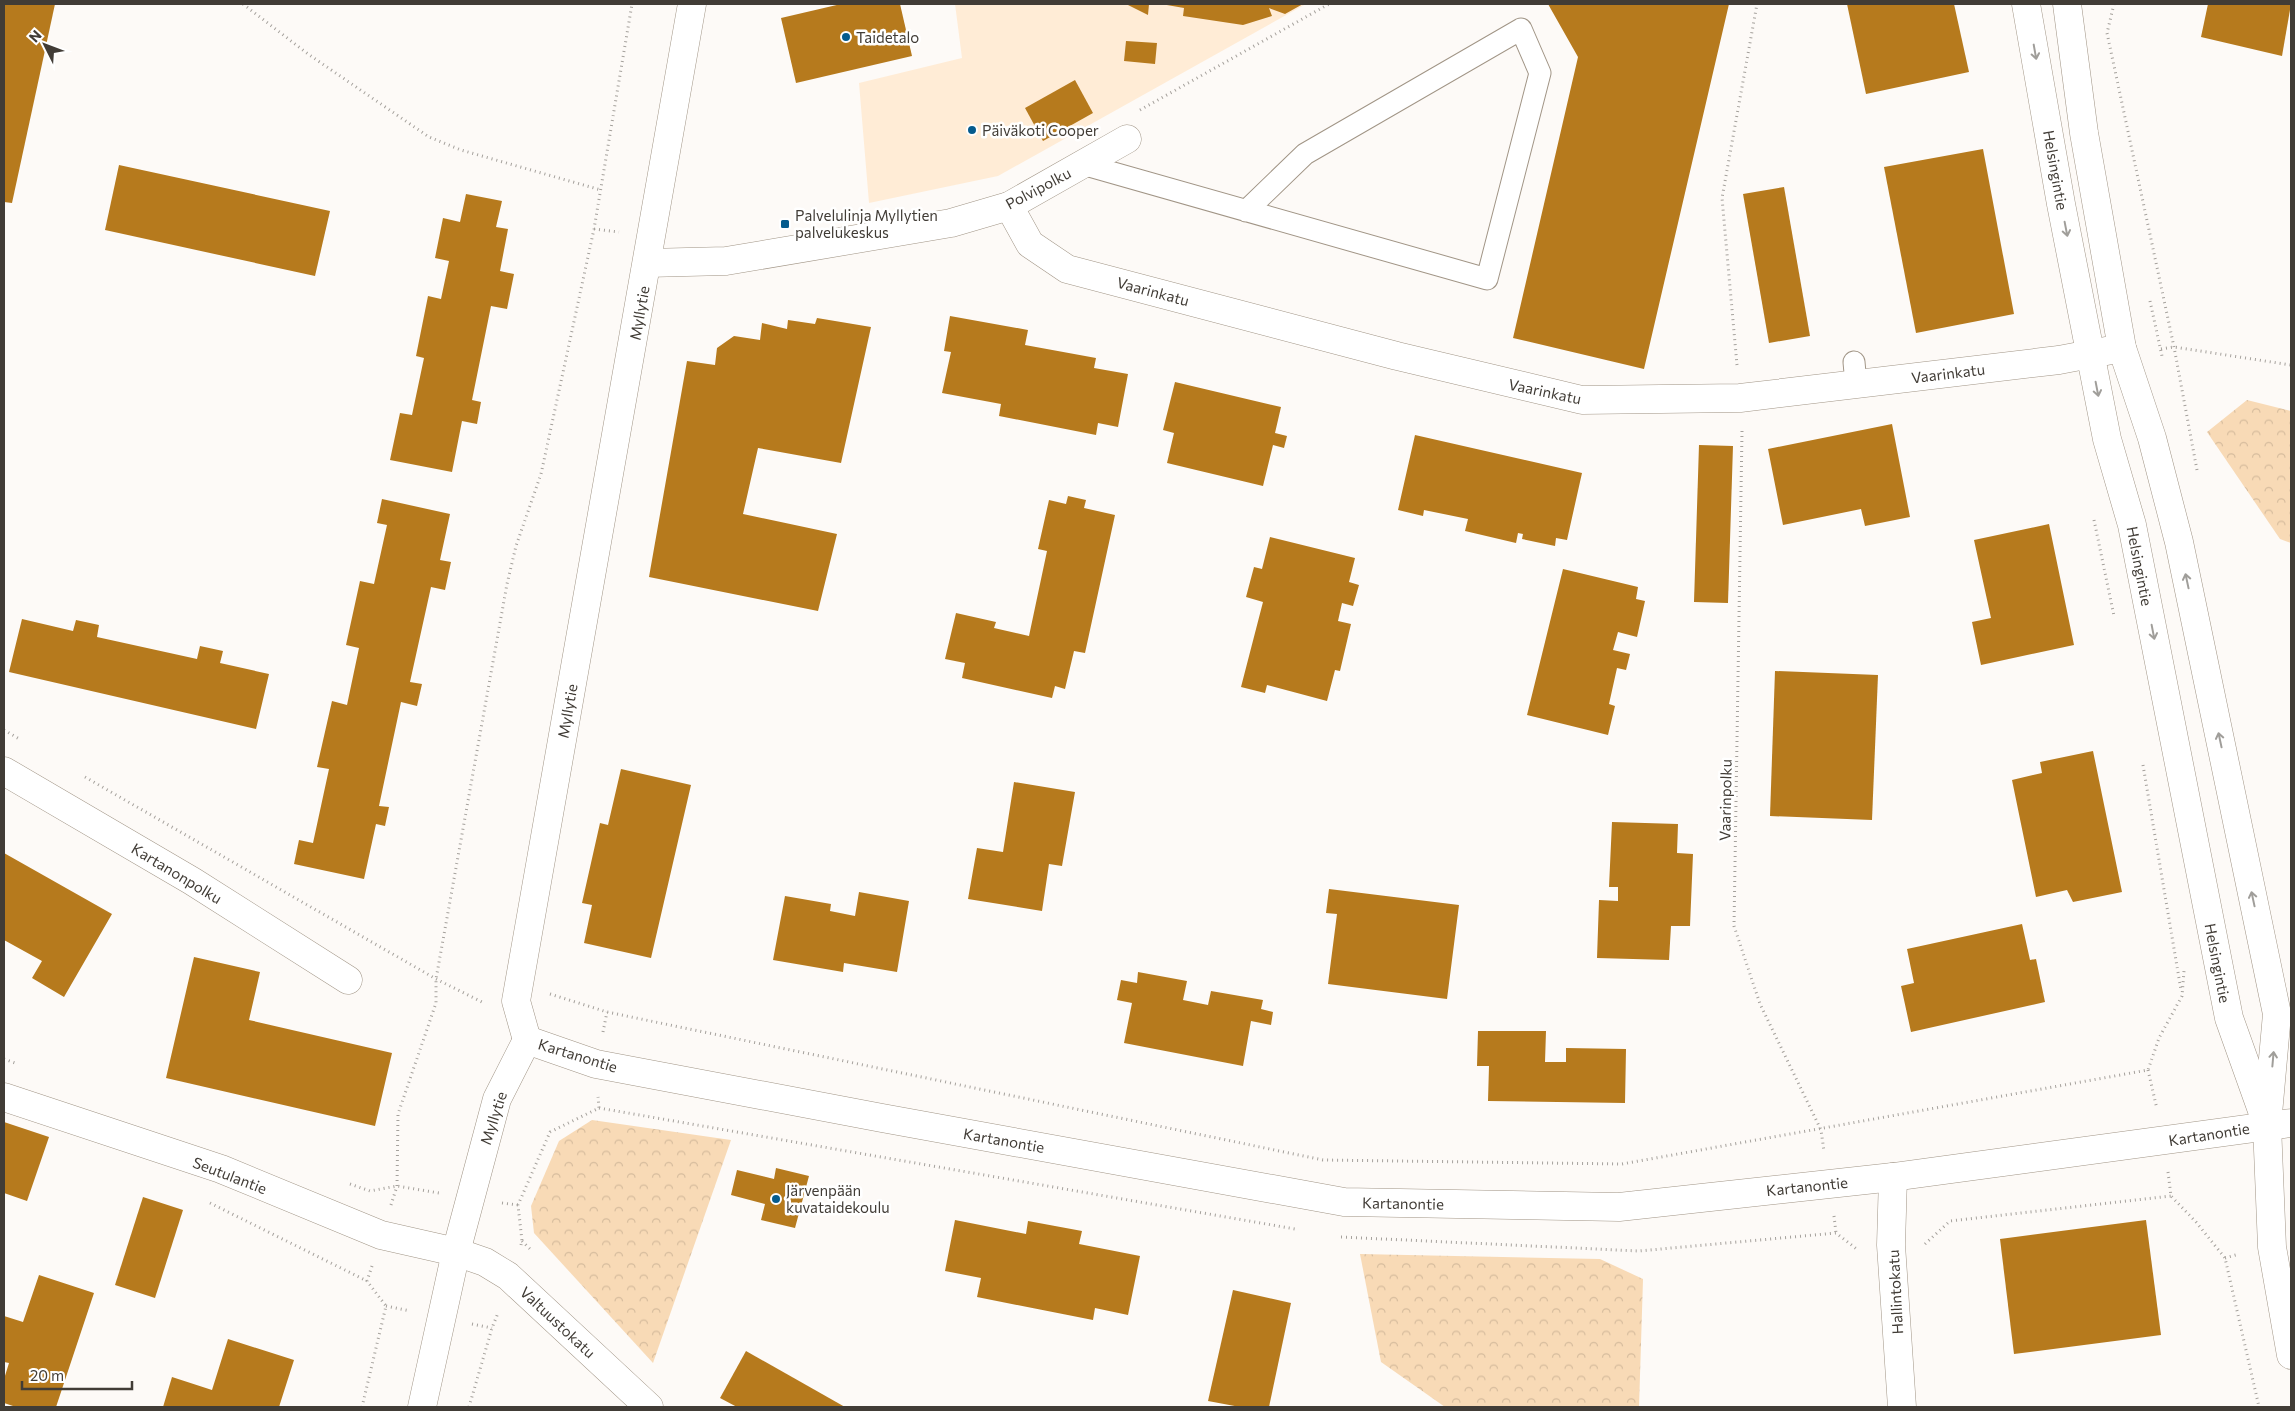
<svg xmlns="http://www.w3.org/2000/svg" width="2295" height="1411" viewBox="0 0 2295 1411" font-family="Commissioner,sans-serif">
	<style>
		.built { fill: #ffecd6 }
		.park { fill: url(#park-crowns) }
		.building { fill: #b67a1d }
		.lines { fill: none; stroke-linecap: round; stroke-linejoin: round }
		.lane-casing { stroke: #a19586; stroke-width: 23 }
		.street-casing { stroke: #a19586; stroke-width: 29 }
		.secondary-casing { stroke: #a19586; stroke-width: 29 }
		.path { stroke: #a5a19c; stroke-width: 3; stroke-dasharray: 1 4; stroke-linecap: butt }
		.lane { stroke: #fff; stroke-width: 21 }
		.street { stroke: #fff; stroke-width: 28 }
		.secondary { stroke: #fff; stroke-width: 28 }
		.oneway { stroke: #a09e9a }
		.poi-dot { fill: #055b8d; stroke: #fff; stroke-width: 2 }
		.labels { text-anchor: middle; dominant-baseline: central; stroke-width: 5; stroke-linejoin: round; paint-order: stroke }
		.poi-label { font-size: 15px; fill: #413c36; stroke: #fff; text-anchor: start }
		.street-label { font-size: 15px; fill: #413c36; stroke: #fff }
	</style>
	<defs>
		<pattern id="park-crowns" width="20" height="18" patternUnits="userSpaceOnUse" patternTransform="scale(1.25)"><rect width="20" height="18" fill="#f8dab6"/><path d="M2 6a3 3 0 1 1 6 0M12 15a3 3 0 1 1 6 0" fill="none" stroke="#d6bc9d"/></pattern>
	</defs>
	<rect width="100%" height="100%" fill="#fdfaf7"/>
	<polygon class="built" points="955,4 1306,4 998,176 869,203 859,83 962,58"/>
	<g class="park">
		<polygon points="2247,400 2291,411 2291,543 2280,539 2207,432"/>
		<polygon points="592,1120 731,1140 653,1363 534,1233 531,1206 559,1141"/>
		<polygon points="1360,1254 1600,1259 1643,1279 1639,1407 1445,1407 1381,1362"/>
	</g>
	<g class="building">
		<polygon points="4,4 55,4 12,203 4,202"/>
		<polygon points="841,4 900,4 912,56 796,83 781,18"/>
		<polygon points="1126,4 1149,4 1148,15"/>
		<polygon points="1161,4 1303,4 1285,14 1269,8 1272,16 1243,25 1183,16 1184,8"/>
		<polygon points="1548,4 1729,4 1644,369 1513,338 1578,57"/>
		<polygon points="1847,4 1954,4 1969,72 1866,94"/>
		<polygon points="2208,4 2291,4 2282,56 2201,37"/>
		<polygon points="1126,41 1157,43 1155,64 1124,61"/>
		<polygon points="1075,80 1093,113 1043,141 1025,108"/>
		<polygon points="1983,149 2014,314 1916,333 1884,167"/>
		<polygon points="119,165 330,211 315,276 105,230"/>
		<polygon points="1784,187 1810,336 1769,343 1743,194"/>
		<polygon points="466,194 502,201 496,227 508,229 500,271 514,274 507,309 491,306 472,400 481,402 477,424 462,421 452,472 390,460 400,413 412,415 424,358 416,356 428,296 441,299 449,261 435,258 443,218 460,222"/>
		<polygon points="950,316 1028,330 1025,345 1096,358 1094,368 1128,374 1118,427 1098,423 1096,435 999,416 1001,404 942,393 951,352 944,351"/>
		<polygon points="817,318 871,327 841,463 758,448 743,514 837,534 818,611 649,577 687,361 715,365 717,348 734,336 760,340 762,323 787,329 788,320 815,324"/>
		<polygon points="1175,382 1281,407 1275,433 1287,436 1284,448 1273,445 1263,486 1167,463 1174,433 1163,430"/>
		<polygon points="1892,424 1910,517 1865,526 1861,509 1783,525 1768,449"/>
		<polygon points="1415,435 1582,473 1567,540 1556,538 1555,546 1522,539 1523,534 1518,533 1516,543 1465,531 1468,519 1424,510 1423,516 1398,510"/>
		<polygon points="1699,445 1733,446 1728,603 1694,602"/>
		<polygon points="1068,496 1086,500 1084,508 1115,515 1085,653 1074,651 1065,689 1055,686 1052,698 962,678 965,663 945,659 956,613 996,622 994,628 1029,636 1047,551 1038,549 1049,500 1066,504"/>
		<polygon points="382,499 450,514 440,560 451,562 445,590 431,587 410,682 422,684 417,706 401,702 379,806 389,807 385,826 376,824 364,879 294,864 299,840 313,843 329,769 317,767 332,701 347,705 359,648 346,645 360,581 374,584 387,525 377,523"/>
		<polygon points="2049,524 2074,645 1981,665 1972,622 1991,618 1974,540"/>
		<polygon points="1270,537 1355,558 1349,582 1359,585 1353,606 1342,603 1338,621 1351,624 1340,671 1335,670 1327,701 1267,685 1265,693 1241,687 1263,602 1246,597 1254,567 1262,569"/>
		<polygon points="1563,569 1638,587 1636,599 1645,601 1637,637 1618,632 1613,650 1630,654 1626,670 1617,668 1609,704 1615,706 1608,735 1527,715"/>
		<polygon points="22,619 73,631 76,620 99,625 97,637 197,659 200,646 223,651 220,663 269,674 256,729 9,672"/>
		<polygon points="1775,671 1878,675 1872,820 1770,816"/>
		<polygon points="2093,751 2122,892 2073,902 2067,890 2036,897 2012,780 2042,773 2040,762"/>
		<polygon points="621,769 691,785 651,958 584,943 592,905 582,903 600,823 608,825"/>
		<polygon points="1014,782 1075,792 1062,866 1049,864 1042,911 968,899 977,848 1003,852"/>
		<polygon points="1612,822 1678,824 1677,853 1693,854 1690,926 1671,926 1669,960 1597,958 1599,900 1618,901 1618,887 1609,887"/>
		<polygon points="4,853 112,914 64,997 32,978 42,961 4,940"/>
		<polygon points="1329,889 1459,905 1447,999 1328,984 1337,914 1326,913"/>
		<polygon points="859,892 909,901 897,972 844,963 843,972 773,960 785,896 831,904 830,911 855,916"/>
		<polygon points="2022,924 2030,960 2036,959 2045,1002 1911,1032 1901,986 1914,983 1907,949"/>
		<polygon points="194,957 260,972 249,1020 392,1053 375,1126 166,1078"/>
		<polygon points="1138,972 1187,981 1183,1000 1208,1005 1211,991 1263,1000 1261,1009 1273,1012 1271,1025 1251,1021 1243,1066 1124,1043 1132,1003 1117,1000 1121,980 1137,983"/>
		<polygon points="1478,1031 1546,1031 1545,1062 1566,1062 1566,1048 1626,1049 1625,1103 1488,1101 1489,1066 1477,1066"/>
		<polygon points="4,1122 49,1137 27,1201 4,1193"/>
		<polygon points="776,1168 809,1176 795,1228 761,1220 765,1204 731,1195 737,1170 774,1179"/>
		<polygon points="143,1197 183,1210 155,1298 115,1285"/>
		<polygon points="955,1220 1026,1234 1028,1221 1082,1231 1079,1244 1140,1256 1128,1315 1095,1308 1093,1320 977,1297 981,1278 945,1271"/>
		<polygon points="2146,1220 2161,1335 2014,1354 2000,1239"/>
		<polygon points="39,1275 94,1293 56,1407 16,1407 4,1403 4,1379 9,1363 4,1362 4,1316 23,1322"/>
		<polygon points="1233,1290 1291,1303 1269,1407 1240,1407 1208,1401"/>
		<polygon points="228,1339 294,1360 279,1407 163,1407 172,1377 212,1390"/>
		<polygon points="746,1351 845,1407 737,1407 720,1398"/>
	</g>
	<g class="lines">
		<defs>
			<g id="lane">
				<polyline points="1082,164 1487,279 1540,73 1521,29 1305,154 1246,211"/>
				<polyline points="1854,362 1856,384"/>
			</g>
			<g id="street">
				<polyline points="1009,206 1030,244 1067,269 1397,356 1582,400 1740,398 2059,360 2122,348"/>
				<polyline points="647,263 726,261 951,223 1009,206 1127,139"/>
				<polyline points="4,771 192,881 348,980"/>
				<polyline points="527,1040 516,1001 692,4"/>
				<polyline points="4,1097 221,1169 381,1235 456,1252 485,1262 508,1276 649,1407"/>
				<polyline points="1893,1177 1891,1245 1902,1407"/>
			</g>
			<g id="secondary">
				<polyline points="2026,4 2061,204 2107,439 2132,525 2229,1018 2264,1116"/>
				<polyline points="2067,4 2084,133 2122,348 2152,438 2179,542 2277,1014 2267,1125 2272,1247 2291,1355"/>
				<polyline points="422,1407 456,1252 497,1099 527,1040 596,1064 882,1118 1344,1202 1619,1207 1893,1177 2291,1123"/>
			</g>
		</defs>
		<use href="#lane" class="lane-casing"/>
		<use href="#street" class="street-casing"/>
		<use href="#secondary" class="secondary-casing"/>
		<g class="path">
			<polyline points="243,4 308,54 429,137 461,150 601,190"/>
			<polyline points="2114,4 2107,33 2174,347 2197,470"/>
			<polyline points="1140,110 1329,4"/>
			<polyline points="594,229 619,232"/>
			<polyline points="2150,301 2162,356"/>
			<polyline points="2161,349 2174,347 2291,365"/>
			<polyline points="1737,365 1722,198 1757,4"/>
			<polyline points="1742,431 1734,926 1760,1004 1821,1130 1824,1151"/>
			<polyline points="2094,520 2114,616"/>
			<polyline points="4,730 21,740"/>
			<polyline points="2143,765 2181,990"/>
			<polyline points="85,777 436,979 484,1003"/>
			<polyline points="550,994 607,1012 1323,1160 1622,1164 2148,1070 2159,1038 2182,996 2184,971"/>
			<polyline points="603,1032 607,1012"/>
			<polyline points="4,1059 15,1063"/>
			<polyline points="2148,1070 2157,1109"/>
			<polyline points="599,1108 1295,1229"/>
			<polyline points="2168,1172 2171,1196 2196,1222 2225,1258 2259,1407"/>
			<polyline points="350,1184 370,1191 397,1186 439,1193"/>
			<polyline points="210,1203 367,1281"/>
			<polyline points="502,1203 518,1205"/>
			<polyline points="391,1205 397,1186 398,1114 436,1003 436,979 507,584 516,546 541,474 594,229 632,4"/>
			<polyline points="1834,1216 1836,1233"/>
			<polyline points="1341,1237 1639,1251 1836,1233 1858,1250"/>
			<polyline points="522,1241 530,1249"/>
			<polyline points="1925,1244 1950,1221 2171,1196"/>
			<polyline points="521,1245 522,1241 518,1205 550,1132 599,1108 598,1097"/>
			<polyline points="2225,1258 2239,1254"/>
			<polyline points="386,1306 410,1311"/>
			<polyline points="472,1324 492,1328"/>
			<polyline points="362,1407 386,1306 367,1281 372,1266"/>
			<polyline points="469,1407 492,1328 498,1313"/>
		</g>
		<use href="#lane" class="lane"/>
		<use href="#street" class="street"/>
		<use href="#secondary" class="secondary"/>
	</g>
	<defs><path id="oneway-shaft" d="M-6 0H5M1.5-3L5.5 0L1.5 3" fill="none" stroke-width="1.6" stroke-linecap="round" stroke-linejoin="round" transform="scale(1.25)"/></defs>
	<g class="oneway">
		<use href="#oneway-shaft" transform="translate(2035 52) rotate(80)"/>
		<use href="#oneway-shaft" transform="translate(2066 229) rotate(79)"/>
		<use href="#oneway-shaft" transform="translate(2097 389) rotate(79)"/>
		<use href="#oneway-shaft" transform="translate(2187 581) rotate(-102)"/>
		<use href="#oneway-shaft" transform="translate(2153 632) rotate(79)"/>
		<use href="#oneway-shaft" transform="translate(2220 740) rotate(-102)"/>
		<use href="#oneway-shaft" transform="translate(2253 899) rotate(-102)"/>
		<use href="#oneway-shaft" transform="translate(2273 1059) rotate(-85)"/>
	</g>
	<g class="poi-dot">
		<circle cx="846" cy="37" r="5"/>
		<circle cx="972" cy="130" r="5"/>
		<rect x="780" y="219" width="10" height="10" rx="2.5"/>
		<circle cx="776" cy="1199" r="5"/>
	</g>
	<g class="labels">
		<g class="poi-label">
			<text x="856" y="37">Taidetalo</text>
			<text x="982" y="130">Päiväkoti Cooper</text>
			<text x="795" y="215">Palvelulinja Myllytien<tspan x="795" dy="17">palvelukeskus</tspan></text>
			<text x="786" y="1190">Järvenpään<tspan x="786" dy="17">kuvataidekoulu</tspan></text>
		</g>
		<g class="street-label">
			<text transform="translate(2056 170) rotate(80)">Helsingintie</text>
			<text transform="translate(1038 188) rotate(-28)">Polvipolku</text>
			<text transform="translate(1153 291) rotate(15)">Vaarinkatu</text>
			<text transform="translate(639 313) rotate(-80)">Myllytie</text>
			<text transform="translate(1948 373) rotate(-7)">Vaarinkatu</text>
			<text transform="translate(1545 391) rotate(12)">Vaarinkatu</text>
			<text transform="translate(2140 566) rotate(79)">Helsingintie</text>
			<text transform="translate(567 711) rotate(-80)">Myllytie</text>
			<text transform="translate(1725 800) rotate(-89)">Vaarinpolku</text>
			<text transform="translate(177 873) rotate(31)">Kartanonpolku</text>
			<text transform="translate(2218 963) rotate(79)">Helsingintie</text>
			<text transform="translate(578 1055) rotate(17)">Kartanontie</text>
			<text transform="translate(493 1118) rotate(-72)">Myllytie</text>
			<text transform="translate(2209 1134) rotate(-9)">Kartanontie</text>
			<text transform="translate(1004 1140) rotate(10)">Kartanontie</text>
			<text transform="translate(230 1175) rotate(21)">Seutulantie</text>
			<text transform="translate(1807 1186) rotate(-6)">Kartanontie</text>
			<text transform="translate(1403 1203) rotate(1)">Kartanontie</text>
			<text transform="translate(1895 1292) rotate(-93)">Hallintokatu</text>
			<text transform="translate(558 1322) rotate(43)">Valtuustokatu</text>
		</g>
	</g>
	<rect width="2295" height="1411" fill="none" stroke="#413c36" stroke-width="10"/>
	<g transform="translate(45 45) rotate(312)" stroke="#ffffff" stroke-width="4" paint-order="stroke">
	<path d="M0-4L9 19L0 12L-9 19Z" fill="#413c36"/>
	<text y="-8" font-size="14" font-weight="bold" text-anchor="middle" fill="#413c36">N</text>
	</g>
	<path d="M22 1381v8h110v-8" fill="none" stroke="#413c36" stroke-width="2.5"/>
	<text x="30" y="1381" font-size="15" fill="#413c36" stroke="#ffffff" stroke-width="4" paint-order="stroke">20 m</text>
</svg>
